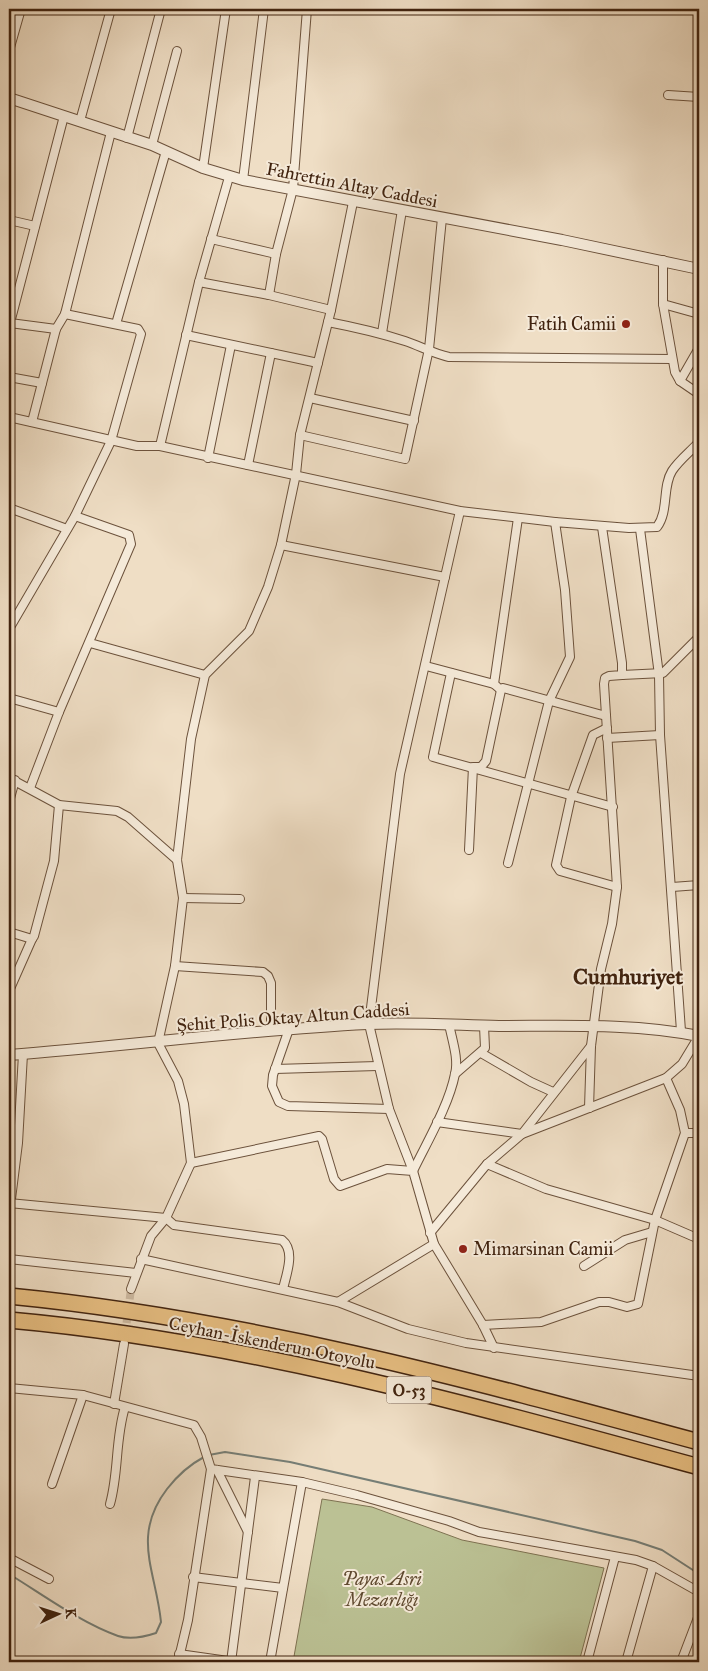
<svg xmlns="http://www.w3.org/2000/svg" width="708" height="1671" viewBox="0 0 708 1671" font-family="'IM FELL Great Primer',serif">
	<style>
		.green { fill: #bbc194; stroke: #7e7252 }
		.lines { fill: none; stroke-linecap: round; stroke-linejoin: round }
		.stream { stroke: #767e76; stroke-width: 2 }
		.minor-tunnel { stroke: #ccb9a1; stroke-width: 8; stroke-dasharray: 8 4; stroke-linecap: butt }
		.minor-casing { stroke: #6c523c; stroke-width: 10 }
		.tertiary-casing { stroke: #6c523c; stroke-width: 12 }
		.motorway-casing { stroke: #41230f; stroke-width: 18 }
		.minor { stroke: #f5ead9; stroke-width: 8 }
		.tertiary { stroke: #f5ead9; stroke-width: 10 }
		.motorway { stroke: #e8bf82; stroke-width: 15 }
		.poi-dot { fill: #8f2418; stroke: #f5ead9; stroke-width: 2 }
		.labels { text-anchor: middle; dominant-baseline: central; stroke-width: 4; stroke-linejoin: round; paint-order: stroke }
		.shield { fill: #f5ead9; stroke: #775f4c; stroke-width: 1 }
		.shield-label { font-size: 16px; font-weight: bold; fill: #41230f }
		.street-label { font-size: 18px; fill: #41230f; stroke: #f5ead9 }
		.poi-label { font-size: 18px; fill: #41230f; stroke: #f5ead9; text-anchor: end }
		.park-label { font-size: 18px; font-style: italic; fill: #604a30; stroke: #f5ead9 }
		.district-label { font-size: 22px; font-weight: bold; fill: #41230f; stroke: #f5ead9 }
	</style>
	<rect width="100%" height="100%" fill="#efdec5"/>
	<filter id="stains"><feTurbulence type="fractalNoise" baseFrequency=".004" numOctaves="4"/><feColorMatrix values="0 0 0 0 .2 0 0 0 0 .09 0 0 0 0 .02 0 0 0 .5 -.17"/></filter>
	<radialGradient id="worn" r=".72"><stop offset=".6" stop-color="#630" stop-opacity="0"/><stop offset="1" stop-color="#630" stop-opacity=".3"/></radialGradient>
	<polygon class="green" points="322,1499 372,1507 462,1540 604,1568 579,1662 293,1662"/>
	<g class="lines">
		<g class="stream">
			<polyline points="209,1455 225,1452 290,1462 635,1541 662,1550 699,1574"/>
			<path d="M9,1574c33,20 72,49 109,62 12,4 26,1 38,-3l5,-11c-5,-51 -30,-86 6,-133 10,-13 22,-24 37,-32"/>
		</g>
		<polyline class="minor-tunnel" points="125,1335 131,1289"/>
		<defs>
			<g id="minor">
				<polyline points="9,51 21,9"/>
				<polyline points="668,95 699,97"/>
				<polyline points="80,121 111,9"/>
				<polyline points="127,138 161,9"/>
				<polyline points="152,145 177,51"/>
				<polyline points="203,168 226,9"/>
				<polyline points="243,180 264,9"/>
				<polyline points="9,220 35,226"/>
				<polyline points="211,239 276,254"/>
				<polyline points="663,260 663,304 675,372 680,381 699,394"/>
				<polyline points="199,282 269,295 331,310"/>
				<polyline points="269,295 276,254 293,189 307,9"/>
				<polyline points="663,304 699,314"/>
				<path d="M328,322c26,5 52,11 77,19 15,5 29,13 44,16l223,2"/>
				<polyline points="116,324 166,151"/>
				<polyline points="56,329 10,323 64,116"/>
				<polyline points="382,333 402,210"/>
				<polyline points="186,335 318,363"/>
				<polyline points="9,377 42,383"/>
				<polyline points="680,381 699,348"/>
				<polyline points="310,398 414,421"/>
				<polyline points="9,417 137,446 160,446 199,282 229,177"/>
				<polyline points="32,422 56,329 65,314 111,132"/>
				<polyline points="300,435 405,459 429,349 442,218"/>
				<polyline points="160,446 460,511 555,522"/>
				<polyline points="208,458 231,345"/>
				<polyline points="248,465 271,353"/>
				<polyline points="9,508 67,529"/>
				<polyline points="640,529 659,675 660,735 681,1031"/>
				<polyline points="281,545 445,577"/>
				<polyline points="9,629 75,516 111,441 141,334 138,329 65,314"/>
				<polyline points="90,643 205,675"/>
				<polyline points="426,666 494,684 501,690 503,688 606,716"/>
				<polyline points="451,673 433,757 613,807"/>
				<polyline points="622,675 663,673 699,637"/>
				<polyline points="494,684 518,518"/>
				<polyline points="9,698 59,712"/>
				<polyline points="607,728 593,735 571,797 556,865 560,871 617,887"/>
				<polyline points="607,738 660,735"/>
				<polyline points="9,778 59,805 117,811 128,817 177,860"/>
				<polyline points="30,788 59,712 131,544 129,535 75,516"/>
				<polyline points="9,802 15,780"/>
				<polyline points="469,850 473,767 481,767 486,761 501,690"/>
				<path d="M508,863l41,-162 21,-44 -5,-67 -10,-68 74,6 28,-1c12,-16 5,-40 15,-56 7,-11 19,-20 27,-29"/>
				<polyline points="672,887 699,885"/>
				<polyline points="183,898 240,899"/>
				<polyline points="9,932 32,939 34,936 54,861 59,805"/>
				<polyline points="175,966 263,972 268,976 271,983 271,1031"/>
				<polyline points="9,991 32,939"/>
				<polyline points="289,1029 273,1075 272,1086 279,1102 288,1106 389,1109"/>
				<polyline points="481,1053 531,1082 553,1092"/>
				<polyline points="275,1069 377,1066"/>
				<polyline points="455,1074 485,1048 484,1026"/>
				<polyline points="589,1108 591,1046 601,969 612,924 617,887 604,684 605,678 609,676 622,675 622,663 602,527"/>
				<polyline points="437,1122 522,1134 591,1046"/>
				<polyline points="685,1133 699,1133"/>
				<polyline points="191,1163 319,1136 322,1139 334,1179 340,1186 387,1169 413,1171 434,1244 483,1325 494,1348"/>
				<polyline points="487,1164 546,1189 655,1220 699,1239"/>
				<polyline points="413,1171 389,1109 369,1024 400,774 460,511"/>
				<path d="M413,1171c14,-29 36,-66 42,-97 4,-15 -3,-34 -6,-50"/>
				<path d="M9,1203l157,15 8,7 108,15c14,11 4,35 1,49"/>
				<polyline points="9,1215 18,1143 23,1054"/>
				<polyline points="430,1233 487,1164 522,1134 666,1078 682,1064 699,1036"/>
				<polyline points="9,1259 136,1273"/>
				<polyline points="141,1259 338,1302 408,1329 466,1343 699,1376"/>
				<polyline points="584,1266 625,1240 652,1232"/>
				<polyline points="131,1289 151,1236 166,1218 191,1163 184,1104 178,1081 158,1043 175,966 183,898 177,860 191,739 205,675 249,631 268,587 281,545 296,474 300,435 331,310 353,202"/>
				<polyline points="338,1302 434,1244"/>
				<polyline points="483,1325 541,1322 599,1302 609,1302 627,1307 638,1304 655,1220 685,1133 680,1110 666,1078"/>
				<polyline points="9,1388 83,1395 194,1425 201,1437 211,1469 302,1482 357,1495 449,1521 479,1532 636,1560 653,1566 699,1592"/>
				<polyline points="114,1404 124,1344"/>
				<polyline points="217,1470 248,1532"/>
				<polyline points="52,1484 83,1395"/>
				<path d="M110,1504c9,-32 5,-65 15,-97"/>
				<polyline points="9,1558 49,1579"/>
				<polyline points="193,1577 283,1588"/>
				<polyline points="179,1654 235,1662"/>
				<polyline points="178,1662 188,1620 211,1469"/>
				<polyline points="231,1662 255,1477"/>
				<polyline points="270,1662 302,1482"/>
				<polyline points="587,1662 615,1557"/>
				<polyline points="626,1662 653,1566"/>
				<polyline points="681,1662 699,1615"/>
			</g>
			<g id="tertiary">
				<polyline points="9,98 152,145 203,168 243,180 562,240 699,269"/>
				<path d="M9,1055c119,-9 238,-25 358,-31 44,-2 88,1 132,2 67,0 135,-3 200,10"/>
			</g>
			<g id="motorway">
				<path d="M9,1296c237,23 461,84 690,146"/>
				<path d="M9,1320c235,21 463,85 690,147"/>
			</g>
		</defs>
		<use href="#minor" class="minor-casing"/>
		<use href="#tertiary" class="tertiary-casing"/>
		<use href="#motorway" class="motorway-casing"/>
		<use href="#minor" class="minor"/>
		<use href="#tertiary" class="tertiary"/>
		<use href="#motorway" class="motorway"/>
	</g>
	<g class="poi-dot">
		<circle cx="626" cy="324" r="5"/>
		<circle cx="463" cy="1249" r="5"/>
	</g>
	<g class="labels">
		<rect class="shield" x="386.5" y="1376.5" width="45" height="27" rx="4"/>
		<g class="shield-label">
			<text x="409" y="1390">O-53</text>
		</g>
		<g class="street-label">
			<text transform="translate(352 185) rotate(11)">Fahrettin Altay Caddesi</text>
			<text transform="translate(293 1017) rotate(-4)">Şehit Polis Oktay Altun Caddesi</text>
			<text transform="translate(272 1343) rotate(11)">Ceyhan-İskenderun Otoyolu</text>
		</g>
		<g class="poi-label">
			<text x="616" y="324">Fatih Camii</text>
			<text x="473" y="1249" text-anchor="start">Mimarsinan Camii</text>
		</g>
		<g class="park-label">
			<text x="382" y="1579">Payas Asri<tspan x="382" dy="21">Mezarlığı</tspan></text>
		</g>
		<g class="district-label">
			<text x="628" y="976">Cumhuriyet</text>
		</g>
	</g>
	<rect width="708" height="1671" fill="none" stroke="#efdec5" stroke-width="30"/>
	<rect x="10" y="10" width="688" height="1651" fill="none" stroke="#41230f" stroke-width="2.5"/>
	<rect x="15" y="15" width="678" height="1641" fill="none" stroke="#41230f"/>
	<g transform="translate(58 1614) rotate(86)" stroke="#f5ead9" stroke-width="4" paint-order="stroke">
	<path d="M0-4L9 19L0 12L-9 19Z" fill="#41230f"/>
	<text y="-8" font-size="14" font-weight="bold" text-anchor="middle" fill="#41230f">K</text>
	</g>
	<rect width="100%" height="100%" filter="url(#stains)"/>
	<rect width="100%" height="100%" fill="url(#worn)"/>
</svg>
